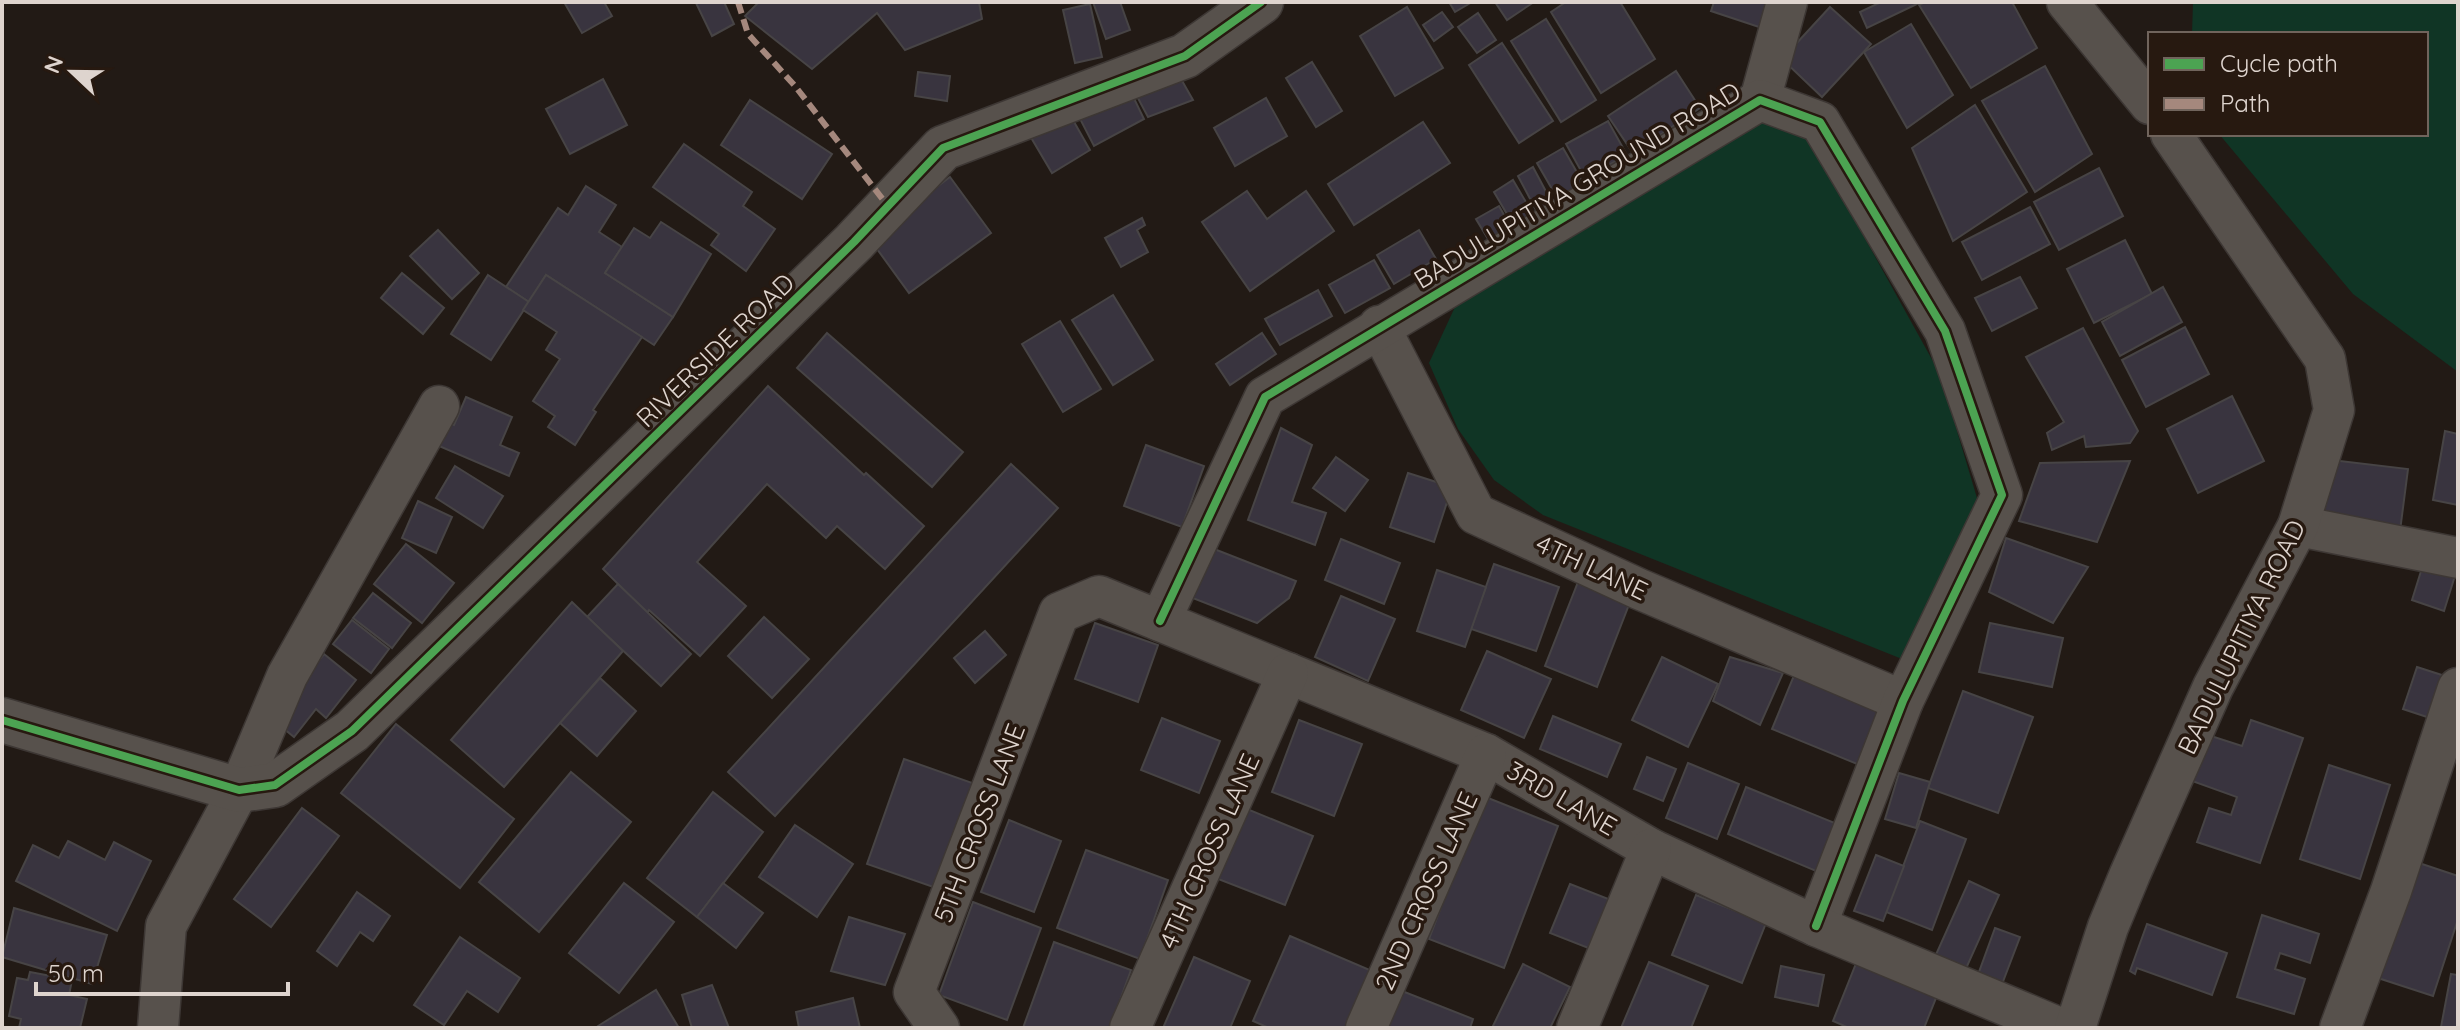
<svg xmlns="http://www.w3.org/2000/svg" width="2460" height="1030" viewBox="0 0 2460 1030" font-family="Quicksand,sans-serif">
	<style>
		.green { fill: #103525 }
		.building { fill: #39343f; stroke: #474445; stroke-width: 2 }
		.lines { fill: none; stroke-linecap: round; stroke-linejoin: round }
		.minor-casing { stroke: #3d3734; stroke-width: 43 }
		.tertiary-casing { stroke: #3d3734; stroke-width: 47 }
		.minor { stroke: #57514c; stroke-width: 40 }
		.tertiary { stroke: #57514c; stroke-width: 44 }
		.quiet { stroke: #a5887d; stroke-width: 6; stroke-dasharray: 12 6; stroke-linecap: butt }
		.cycleway-casing { stroke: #271910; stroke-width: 13 }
		.cycleway { stroke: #4ca352; stroke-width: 8 }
		.labels { text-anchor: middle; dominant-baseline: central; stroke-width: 7; stroke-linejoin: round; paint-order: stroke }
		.street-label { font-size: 26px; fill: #ded4ce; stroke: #271910 }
	</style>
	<rect width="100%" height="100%" fill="#221a15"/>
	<g class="green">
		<polygon points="2193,2 2458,2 2458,372 2353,294 2219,134 2426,134 2426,34 2192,34"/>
		<polygon points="1766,118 1810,139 1940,374 1977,498 1922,632 1907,661 1543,515 1494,480 1458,429 1429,363 1461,294"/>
	</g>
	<g class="building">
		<polygon points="564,2 604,2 612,16 582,33"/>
		<polygon points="724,2 734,24 712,36 696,3"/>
		<polygon points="759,2 979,2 982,19 905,50 877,13 812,69 745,16"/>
		<polygon points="1093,2 1120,2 1130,30 1106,39"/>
		<polygon points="1449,2 1472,2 1455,12"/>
		<polygon points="1495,2 1534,2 1507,20"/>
		<polygon points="1566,2 1620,2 1655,59 1601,93 1551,12"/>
		<polygon points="1714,2 1777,2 1768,30 1711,11"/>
		<polygon points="1881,2 1921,2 1867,28 1860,12"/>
		<polygon points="1925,2 2012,2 2037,48 1971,88 1919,5"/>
		<polygon points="1090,4 1102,57 1075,63 1063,10"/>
		<polygon points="1407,7 1443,68 1395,96 1360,36"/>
		<polygon points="1830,7 1871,44 1822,97 1782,59"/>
		<polygon points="1442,12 1453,27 1434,41 1423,25"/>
		<polygon points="1478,13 1496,40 1477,53 1458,27"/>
		<polygon points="1546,19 1596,100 1561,122 1511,41"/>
		<polygon points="1911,24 1953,95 1907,128 1864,52"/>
		<polygon points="1502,43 1553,121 1519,143 1469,65"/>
		<polygon points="1312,62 1342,111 1316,127 1286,78"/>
		<polygon points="1173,65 1193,100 1148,117 1131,85"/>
		<polygon points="2045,66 2092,154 2035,192 1982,101"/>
		<polygon points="1676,71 1700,108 1633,153 1608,116"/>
		<polygon points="918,72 950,76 947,101 915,96"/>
		<polygon points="603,79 627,125 570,154 546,109"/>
		<polygon points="1127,84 1144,119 1094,146 1076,111"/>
		<polygon points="1266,98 1287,136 1235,166 1214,128"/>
		<polygon points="750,100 832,154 802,199 721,145"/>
		<polygon points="1975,105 2027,192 1953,241 1912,148"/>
		<polygon points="1065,106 1090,150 1052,173 1026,129"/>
		<polygon points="1608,121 1627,155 1585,178 1566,144"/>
		<polygon points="1423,122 1450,163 1354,225 1328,184"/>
		<polygon points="684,144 752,192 743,206 775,229 746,271 711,245 719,234 653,187"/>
		<polygon points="1563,148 1586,188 1560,203 1537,163"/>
		<polygon points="1533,167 1551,201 1536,210 1518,176"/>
		<polygon points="2099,168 2123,216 2059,250 2034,202"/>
		<polygon points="950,177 991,233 909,293 869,238"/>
		<polygon points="1513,180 1533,214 1514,226 1494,192"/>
		<polygon points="586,186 616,205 599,232 622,247 605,273 673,317 654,345 546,275 529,302 506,287 558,208 568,215"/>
		<polygon points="1247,191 1267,219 1306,191 1334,231 1250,291 1202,222"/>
		<polygon points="1499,206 1513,231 1491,244 1476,219"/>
		<polygon points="2030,207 2050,244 1982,280 1962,242"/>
		<polygon points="1142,218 1145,225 1137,230 1148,252 1121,267 1105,238"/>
		<polygon points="661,222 711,254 673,317 605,273 634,228 650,238"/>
		<polygon points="438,230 479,273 452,299 410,256"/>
		<polygon points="1419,230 1436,259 1394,284 1377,255"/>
		<polygon points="2125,240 2152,294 2094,323 2067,269"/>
		<polygon points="1374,260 1390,288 1345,313 1329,285"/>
		<polygon points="402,273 444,308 423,334 381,298"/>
		<polygon points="488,275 529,302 491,360 451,334"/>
		<polygon points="546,275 642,337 593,410 596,412 575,445 548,427 555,416 533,401 560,359 546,350 557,332 523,310"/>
		<polygon points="2020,277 2037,308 1992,331 1975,298"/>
		<polygon points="2163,287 2182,322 2120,356 2102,322"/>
		<polygon points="1318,290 1332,316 1280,345 1265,319"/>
		<polygon points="1113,295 1153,360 1113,385 1072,320"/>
		<polygon points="1060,321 1101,389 1063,412 1022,344"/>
		<polygon points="2185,327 2209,374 2146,407 2122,360"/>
		<polygon points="2083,328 2138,431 2130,443 2086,447 2084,436 2052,450 2047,433 2064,422 2026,357"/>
		<polygon points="827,333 963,452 932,487 797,368"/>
		<polygon points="1262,333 1276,354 1230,385 1216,364"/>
		<polygon points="768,386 864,475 866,473 924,526 885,569 837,526 826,538 767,484 697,562 746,606 700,656 649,610 647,613 603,569"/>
		<polygon points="2232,396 2264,461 2198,493 2167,429"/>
		<polygon points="466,397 512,417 500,445 519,453 509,476 439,446 449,423 454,425"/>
		<polygon points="1281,428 1312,445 1292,502 1326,513 1315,545 1248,520"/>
		<polygon points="2445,431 2458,434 2458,505 2433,500"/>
		<polygon points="1146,445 1204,466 1182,527 1124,506"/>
		<polygon points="1336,457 1368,480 1345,511 1313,488"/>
		<polygon points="2323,459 2408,469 2400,531 2315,521"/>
		<polygon points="2130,461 2097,542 2019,521 2040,463"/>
		<polygon points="1011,464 1058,508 775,816 728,772"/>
		<polygon points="455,466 503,496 483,528 436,498"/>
		<polygon points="1408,473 1452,487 1434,542 1390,527"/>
		<polygon points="418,501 452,517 436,553 402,538"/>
		<polygon points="2006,538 2088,567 2053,623 1989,592"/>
		<polygon points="1341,539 1400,563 1384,604 1325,580"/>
		<polygon points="406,544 454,583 422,623 374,584"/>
		<polygon points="1209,547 1296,581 1289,598 1257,623 1190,597"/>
		<polygon points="2426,555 2458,566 2444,611 2412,600"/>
		<polygon points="1494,564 1559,587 1536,651 1471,629"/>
		<polygon points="1437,570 1486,587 1465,647 1417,631"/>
		<polygon points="1578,582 1630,602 1597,687 1545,666"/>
		<polygon points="618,584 691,654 661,686 587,617"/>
		<polygon points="373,593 411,623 392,648 353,618"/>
		<polygon points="1341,596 1395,619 1368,681 1315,657"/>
		<polygon points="572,602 623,651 504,787 451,740"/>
		<polygon points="764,617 809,659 772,698 728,656"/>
		<polygon points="352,620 389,649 371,673 333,644"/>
		<polygon points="1095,623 1158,645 1138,702 1075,679"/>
		<polygon points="1990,623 2063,638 2052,687 1979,672"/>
		<polygon points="985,631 1006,655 975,683 954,658"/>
		<polygon points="1487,651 1551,679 1524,738 1461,710"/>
		<polygon points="324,654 356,680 326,718 316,709 294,737 277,723 293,692"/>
		<polygon points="1662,657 1718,684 1688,747 1632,720"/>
		<polygon points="1730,657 1783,673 1760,725 1713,701"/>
		<polygon points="2417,667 2451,678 2436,720 2403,709"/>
		<polygon points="1795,673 1890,711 1867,768 1772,729"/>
		<polygon points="600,678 636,711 597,756 560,723"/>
		<polygon points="1963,691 2033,717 1998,813 1928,788"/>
		<polygon points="1553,716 1621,744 1607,777 1540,749"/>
		<polygon points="1162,718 1220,741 1199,793 1141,770"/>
		<polygon points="1299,720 1362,744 1334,816 1272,792"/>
		<polygon points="2251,720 2303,738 2260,863 2197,842 2209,808 2231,815 2237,797 2192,781 2208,735 2242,746"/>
		<polygon points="396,724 514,819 460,888 341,793"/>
		<polygon points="1647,757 1676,769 1663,801 1634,789"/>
		<polygon points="904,759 978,785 942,890 867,864"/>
		<polygon points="1688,763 1739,784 1717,839 1666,818"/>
		<polygon points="2329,765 2390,785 2360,879 2300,859"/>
		<polygon points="571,772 631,822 539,932 479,882"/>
		<polygon points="1899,773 1930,782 1916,828 1885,819"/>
		<polygon points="1746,787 1847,828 1828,876 1728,834"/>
		<polygon points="713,792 763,832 697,917 647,878"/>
		<polygon points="1483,796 1558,826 1504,968 1429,939"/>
		<polygon points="1242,807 1313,836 1285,905 1213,877"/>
		<polygon points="302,808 339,836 271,927 234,899"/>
		<polygon points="1009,820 1061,841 1034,912 981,892"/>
		<polygon points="1920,821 1966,839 1932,930 1886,912"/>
		<polygon points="795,825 853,864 817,917 759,877"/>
		<polygon points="68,841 105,860 114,842 151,861 117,931 16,881 33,845 59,858"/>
		<polygon points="1086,850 1168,880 1140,959 1057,928"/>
		<polygon points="1876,855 1904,866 1883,921 1854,911"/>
		<polygon points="2413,861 2458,876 2458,919 2433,996 2375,977"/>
		<polygon points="1969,881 1999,895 1964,973 1934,959"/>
		<polygon points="624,883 674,922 619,993 569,953"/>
		<polygon points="723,883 763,913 736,948 697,917"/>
		<polygon points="1570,884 1616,902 1596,951 1550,933"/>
		<polygon points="357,892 390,916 373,941 360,932 337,966 317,951"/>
		<polygon points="1696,895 1766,923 1742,983 1672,955"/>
		<polygon points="973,902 1041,928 1007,1020 939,995"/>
		<polygon points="14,908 107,935 92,984 2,957"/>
		<polygon points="2262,915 2319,934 2310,963 2280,953 2275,969 2305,979 2294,1014 2237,997"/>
		<polygon points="849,917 905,934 885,985 831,971"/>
		<polygon points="2147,924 2227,953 2212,995 2137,968 2135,974 2130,971"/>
		<polygon points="1995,928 2020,937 1999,992 1975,983"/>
		<polygon points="1290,936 1372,971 1348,1028 1269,1028 1253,1021"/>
		<polygon points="460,937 520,978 498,1012 467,991 444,1025 414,1005"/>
		<polygon points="1054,942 1131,970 1110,1028 1023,1028"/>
		<polygon points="1859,956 1940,988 1924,1028 1849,1028 1833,1021"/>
		<polygon points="1194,957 1250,981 1230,1028 1163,1028"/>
		<polygon points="1649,962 1708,986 1691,1028 1621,1028"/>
		<polygon points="1523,964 1570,987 1550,1028 1492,1028"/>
		<polygon points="1781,966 1824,975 1818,1006 1775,997"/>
		<polygon points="30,972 72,980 69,995 87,999 80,1028 19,1028 21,1019 9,1016 17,978 28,980"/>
		<polygon points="2451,974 2458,975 2458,1028 2441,1027"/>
		<polygon points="712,985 729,1028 692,1028 682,995"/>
		<polygon points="656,990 679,1028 599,1028 598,1026"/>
		<polygon points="1402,991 1473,1019 1470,1028 1388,1028"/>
		<polygon points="853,998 860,1028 799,1028 796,1012"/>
	</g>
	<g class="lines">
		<defs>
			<g id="minor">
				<polyline points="2067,2 2150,104"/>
				<polyline points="1760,100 1787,2"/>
				<polyline points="1379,326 1476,514 1639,589 1903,701"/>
				<polyline points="2298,526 2458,558"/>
				<polyline points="1160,621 1265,397 1760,100 1820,122 1945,331 2002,495 1903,701 1816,926"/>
				<polyline points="158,1028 166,926 239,790 287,676 439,406"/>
				<polyline points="939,1028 914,992 1059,613 1099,596 1486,754 1651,849 1816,926 2060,1028"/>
				<polyline points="1130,1028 1288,673"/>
				<polyline points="1366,1028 1486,754"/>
				<polyline points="1577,1028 1651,849"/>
				<polyline points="2075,1028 2108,927 2130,874 2213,687 2298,526 2334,410 2325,359 2171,134"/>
				<polyline points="2340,1028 2391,891 2458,688"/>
			</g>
			<polyline id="tertiary" points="2,720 239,790 275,785 352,731 854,242 943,148 1185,56 1261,2"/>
		</defs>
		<use href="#minor" class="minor-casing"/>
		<use href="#tertiary" class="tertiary-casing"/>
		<use href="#minor" class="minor"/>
		<use href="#tertiary" class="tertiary"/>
		<polyline class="quiet" points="738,2 748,34 795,86 888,206"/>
		<defs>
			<g id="cycleway">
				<polyline points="1160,621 1265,397 1760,100 1820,122 1945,331 2002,495 1903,701 1816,926"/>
				<polyline points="2,720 239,790 275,785 352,731 854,242 943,148 1185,56 1261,2"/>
			</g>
		</defs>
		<use href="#cycleway" class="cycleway-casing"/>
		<use href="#cycleway" class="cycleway"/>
	</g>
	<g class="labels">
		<g class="street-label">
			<text transform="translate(1577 185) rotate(-31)">BADULUPITIYA GROUND ROAD</text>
			<text transform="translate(715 350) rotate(-44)">RIVERSIDE ROAD</text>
			<text transform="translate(1592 567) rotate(25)">4TH LANE</text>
			<text transform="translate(2241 637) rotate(-64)">BADULUPITIYA ROAD</text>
			<text transform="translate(1562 798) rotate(30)">3RD LANE</text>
			<text transform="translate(979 823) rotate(-69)">5TH CROSS LANE</text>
			<text transform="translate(1209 851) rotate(-66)">4TH CROSS LANE</text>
			<text transform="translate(1426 891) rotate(-66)">2ND CROSS LANE</text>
		</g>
	</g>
	<rect width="2460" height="1030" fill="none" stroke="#ded4ce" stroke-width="8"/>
	<rect x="2148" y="32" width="280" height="104" fill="#271910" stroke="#70645c" stroke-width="2"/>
	<rect x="2164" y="58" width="40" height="12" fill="#4ca352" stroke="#70645c" stroke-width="2"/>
	<text x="2220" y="72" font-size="24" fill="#ded4ce">Cycle path</text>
	<rect x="2164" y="98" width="40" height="12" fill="#a5887d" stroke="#70645c" stroke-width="2"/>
	<text x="2220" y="112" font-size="24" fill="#ded4ce">Path</text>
	<g transform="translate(72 72) rotate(292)" stroke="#271910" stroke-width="6" paint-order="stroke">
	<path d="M0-6L14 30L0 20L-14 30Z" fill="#ded4ce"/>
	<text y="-12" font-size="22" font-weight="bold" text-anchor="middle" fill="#ded4ce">N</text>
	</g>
	<path d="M36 982v12h252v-12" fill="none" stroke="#ded4ce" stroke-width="4"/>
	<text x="48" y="982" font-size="24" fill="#ded4ce" stroke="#271910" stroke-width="6" paint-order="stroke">50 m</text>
</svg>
